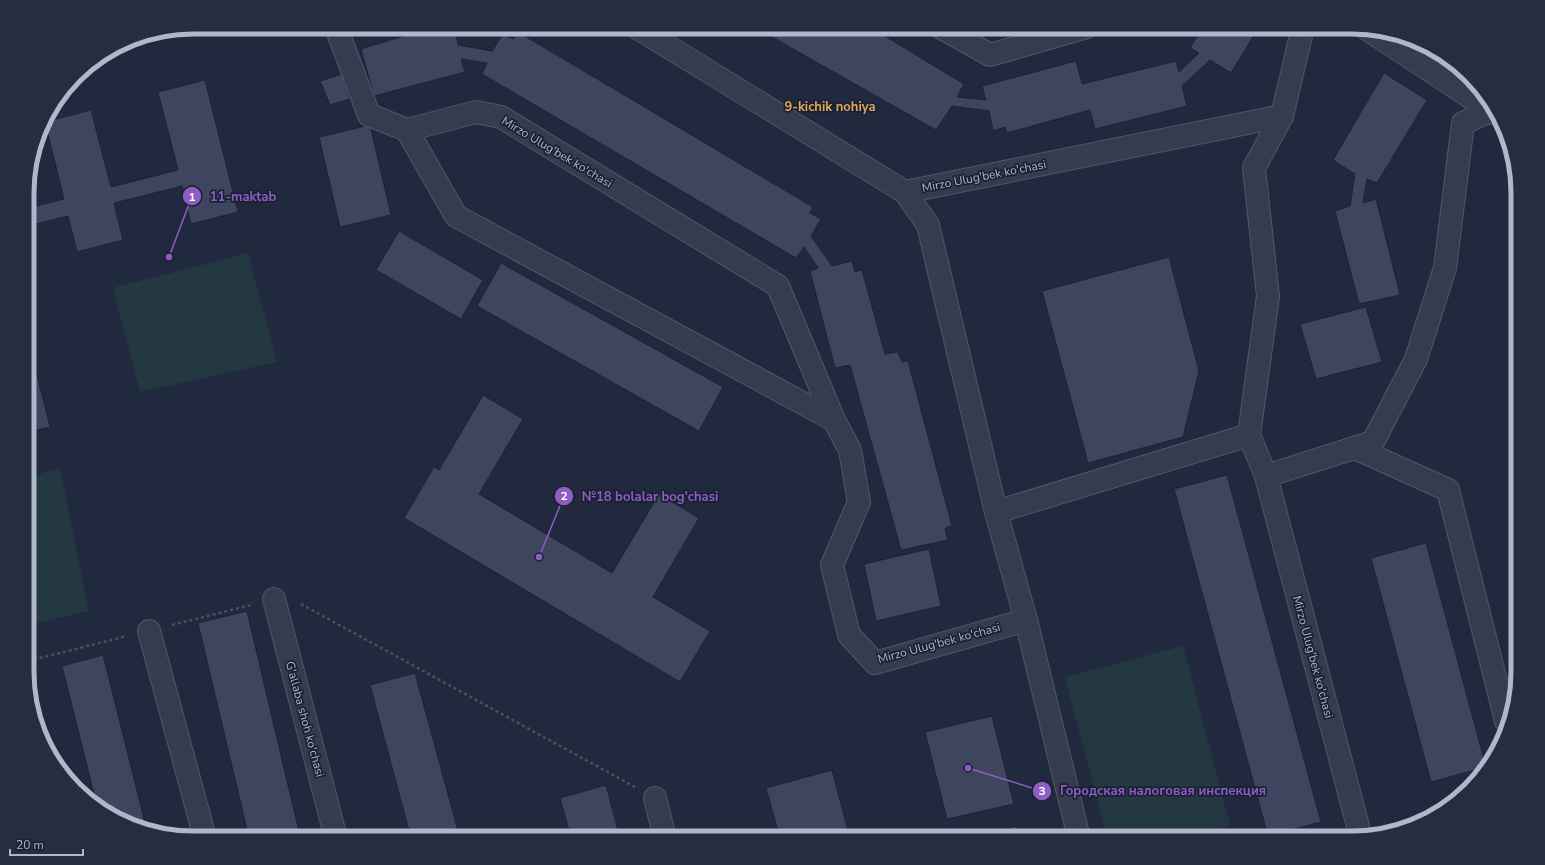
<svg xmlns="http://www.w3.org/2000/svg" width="1545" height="865" viewBox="0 0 1545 865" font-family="'Nunito Sans',sans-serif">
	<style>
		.green { fill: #233840 }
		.building { fill: #3d455f; stroke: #1d2336 }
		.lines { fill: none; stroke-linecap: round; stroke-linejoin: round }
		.minor-casing { stroke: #51576a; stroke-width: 24 }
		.path { stroke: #41555d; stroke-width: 2.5; stroke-dasharray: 3 3; stroke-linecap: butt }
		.minor { stroke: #353c4f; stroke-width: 22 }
		.labels { text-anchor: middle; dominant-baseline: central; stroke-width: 3.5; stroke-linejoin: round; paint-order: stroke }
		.street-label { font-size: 12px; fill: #b1b7ca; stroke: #1b2134 }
		.neighbourhood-label { font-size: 13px; font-weight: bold; fill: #dea758; stroke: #1b2134 }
		.rim { fill: none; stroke: #b1b7ca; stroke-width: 5 }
		.leader { fill: none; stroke: #8e5dc3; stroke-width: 1.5 }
		.callout-dot { fill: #8e5dc3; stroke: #1b2134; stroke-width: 1.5 }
		.mark-label { font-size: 12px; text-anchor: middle; font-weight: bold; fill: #fff }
		.callout-label { font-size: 13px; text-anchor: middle; font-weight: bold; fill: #8e5dc3; stroke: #1b2134; stroke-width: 3.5; stroke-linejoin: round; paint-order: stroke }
	</style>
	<rect width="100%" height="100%" fill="#21293f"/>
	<g class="green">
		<polygon points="248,253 277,362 140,392 113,288"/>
		<polygon points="60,468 89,611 28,625 28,477"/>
		<polygon points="1183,646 1230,825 1182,838 1107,838 1065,677"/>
	</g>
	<g class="building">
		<polygon points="433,27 444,27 445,34 456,33 458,45 492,51 503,34 513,39 518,32 813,207 810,213 821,219 811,236 832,266 852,261 855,272 862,270 885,354 898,352 902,362 908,361 952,526 945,528 948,540 901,550 850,365 835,368 810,271 818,268 804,247 796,258 482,74 487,63 461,59 465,72 374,96 361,49"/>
		<polygon points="769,27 870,27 964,84 957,97 986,100 982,86 1076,61 1082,84 1176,61 1179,72 1199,53 1190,48 1203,27 1259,27 1231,73 1210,60 1182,86 1187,106 1095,129 1090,110 1007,133 1005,127 993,131 989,111 952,106 936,130 765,33"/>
		<polygon points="1384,73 1427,100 1377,183 1367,179 1363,203 1376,199 1400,295 1359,304 1335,211 1350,206 1355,174 1333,160"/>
		<polygon points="342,74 350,99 330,105 320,81"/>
		<polygon points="205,80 238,212 191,224 182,186 114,203 123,240 77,252 68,216 28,226 28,208 64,199 45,122 91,110 111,187 178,170 158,92"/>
		<polygon points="370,125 391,215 340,227 319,137"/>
		<polygon points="399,231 483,280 461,319 376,270"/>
		<polygon points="1169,257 1199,371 1183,437 1088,463 1042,291"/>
		<polygon points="501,263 723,387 699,431 477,306"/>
		<polygon points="1366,307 1382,362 1316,379 1300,324"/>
		<polygon points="28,339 50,427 28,432"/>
		<polygon points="1518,363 1518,385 1508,379"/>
		<polygon points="483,395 523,419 479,494 612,573 659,494 699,518 653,597 710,631 680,682 404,518 434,467 439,470"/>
		<polygon points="1227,475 1321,822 1268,836 1174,489"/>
		<polygon points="1426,543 1486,767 1431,782 1371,558"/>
		<polygon points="929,549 941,606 876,621 864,564"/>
		<polygon points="247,611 300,836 292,838 249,838 198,623"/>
		<polygon points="103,655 147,831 110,816 96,802 62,666"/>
		<polygon points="415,673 460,838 411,838 370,685"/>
		<polygon points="992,716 1014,804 947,819 925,732"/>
		<polygon points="832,770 850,838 780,838 766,788"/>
		<polygon points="606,785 620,838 571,838 560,798"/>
		<polygon points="1016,826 1019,838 970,838"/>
	</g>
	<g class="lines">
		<defs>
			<g id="minor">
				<polyline points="336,27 369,115 407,130"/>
				<polyline points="636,27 905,192 1282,116"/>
				<polyline points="940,27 990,55 1087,27"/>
				<polyline points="1367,29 1496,114"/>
				<polyline points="905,192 928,225 996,512 1026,620 1079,838"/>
				<polyline points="834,420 456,216 407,130 476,112 501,117 778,286 834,420 850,450 859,502 832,565 849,635 875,663 1026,620"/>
				<polyline points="1249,435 1268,296 1254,168 1282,116 1303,27"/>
				<polyline points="1355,448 1448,490 1506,721"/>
				<polyline points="1266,476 1373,442 1416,359 1445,268 1463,123 1491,111"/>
				<polyline points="996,512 1249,435 1266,476 1361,838"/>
				<polyline points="274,599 336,838"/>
				<polyline points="149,631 205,838"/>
				<polyline points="655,798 665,838"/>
			</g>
		</defs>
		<use href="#minor" class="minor-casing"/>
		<g class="path">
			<polyline points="301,604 635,787"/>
			<polyline points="172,625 251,605"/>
			<polyline points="28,661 127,636"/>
		</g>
		<use href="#minor" class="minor"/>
	</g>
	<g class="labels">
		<g class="street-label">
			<text transform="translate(557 152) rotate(31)">Mirzo Ulug'bek ko'chasi</text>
			<text transform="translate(984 176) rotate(-11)">Mirzo Ulug'bek ko'chasi</text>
			<text transform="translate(939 643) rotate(-15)">Mirzo Ulug'bek ko'chasi</text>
			<text transform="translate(1313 657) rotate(75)">Mirzo Ulug'bek ko'chasi</text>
			<text transform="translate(305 719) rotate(75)">G'allaba shoh ko'chasi</text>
		</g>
		<g class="neighbourhood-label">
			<text x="830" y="107">9-kichik nohiya</text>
		</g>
	</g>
	<path d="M0 0H1545V865H0ZM193 34H1352A159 159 0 0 1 1511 193V672A159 159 0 0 1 1352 831H193A159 159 0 0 1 34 672V193A159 159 0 0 1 193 34Z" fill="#272d40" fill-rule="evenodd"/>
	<path class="rim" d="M193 34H1352A159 159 0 0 1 1511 193V672A159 159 0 0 1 1352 831H193A159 159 0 0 1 34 672V193A159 159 0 0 1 193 34Z"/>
	<path class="leader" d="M169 257L192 196M539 557L564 496M968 768L1042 791"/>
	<g class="callout-dot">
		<circle cx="169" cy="257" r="4"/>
		<circle cx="539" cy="557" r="4"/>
		<circle cx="968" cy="768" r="4"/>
		<circle cx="192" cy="196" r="10"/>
		<circle cx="564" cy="496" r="10"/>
		<circle cx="1042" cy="791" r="10"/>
	</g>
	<g class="mark-label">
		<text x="192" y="201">1</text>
		<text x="564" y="500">2</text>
		<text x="1042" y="795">3</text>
	</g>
	<g class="callout-label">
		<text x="243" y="201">11-maktab</text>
		<text x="650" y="501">№18 bolalar bog'chasi</text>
		<text x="1163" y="795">Городская налоговая инспекция</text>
	</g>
	<path d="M10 849v6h73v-6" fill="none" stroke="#b1b7ca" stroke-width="2"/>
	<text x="16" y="849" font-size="12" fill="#b1b7ca" stroke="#1b2134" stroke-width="3" paint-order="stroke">20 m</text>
</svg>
